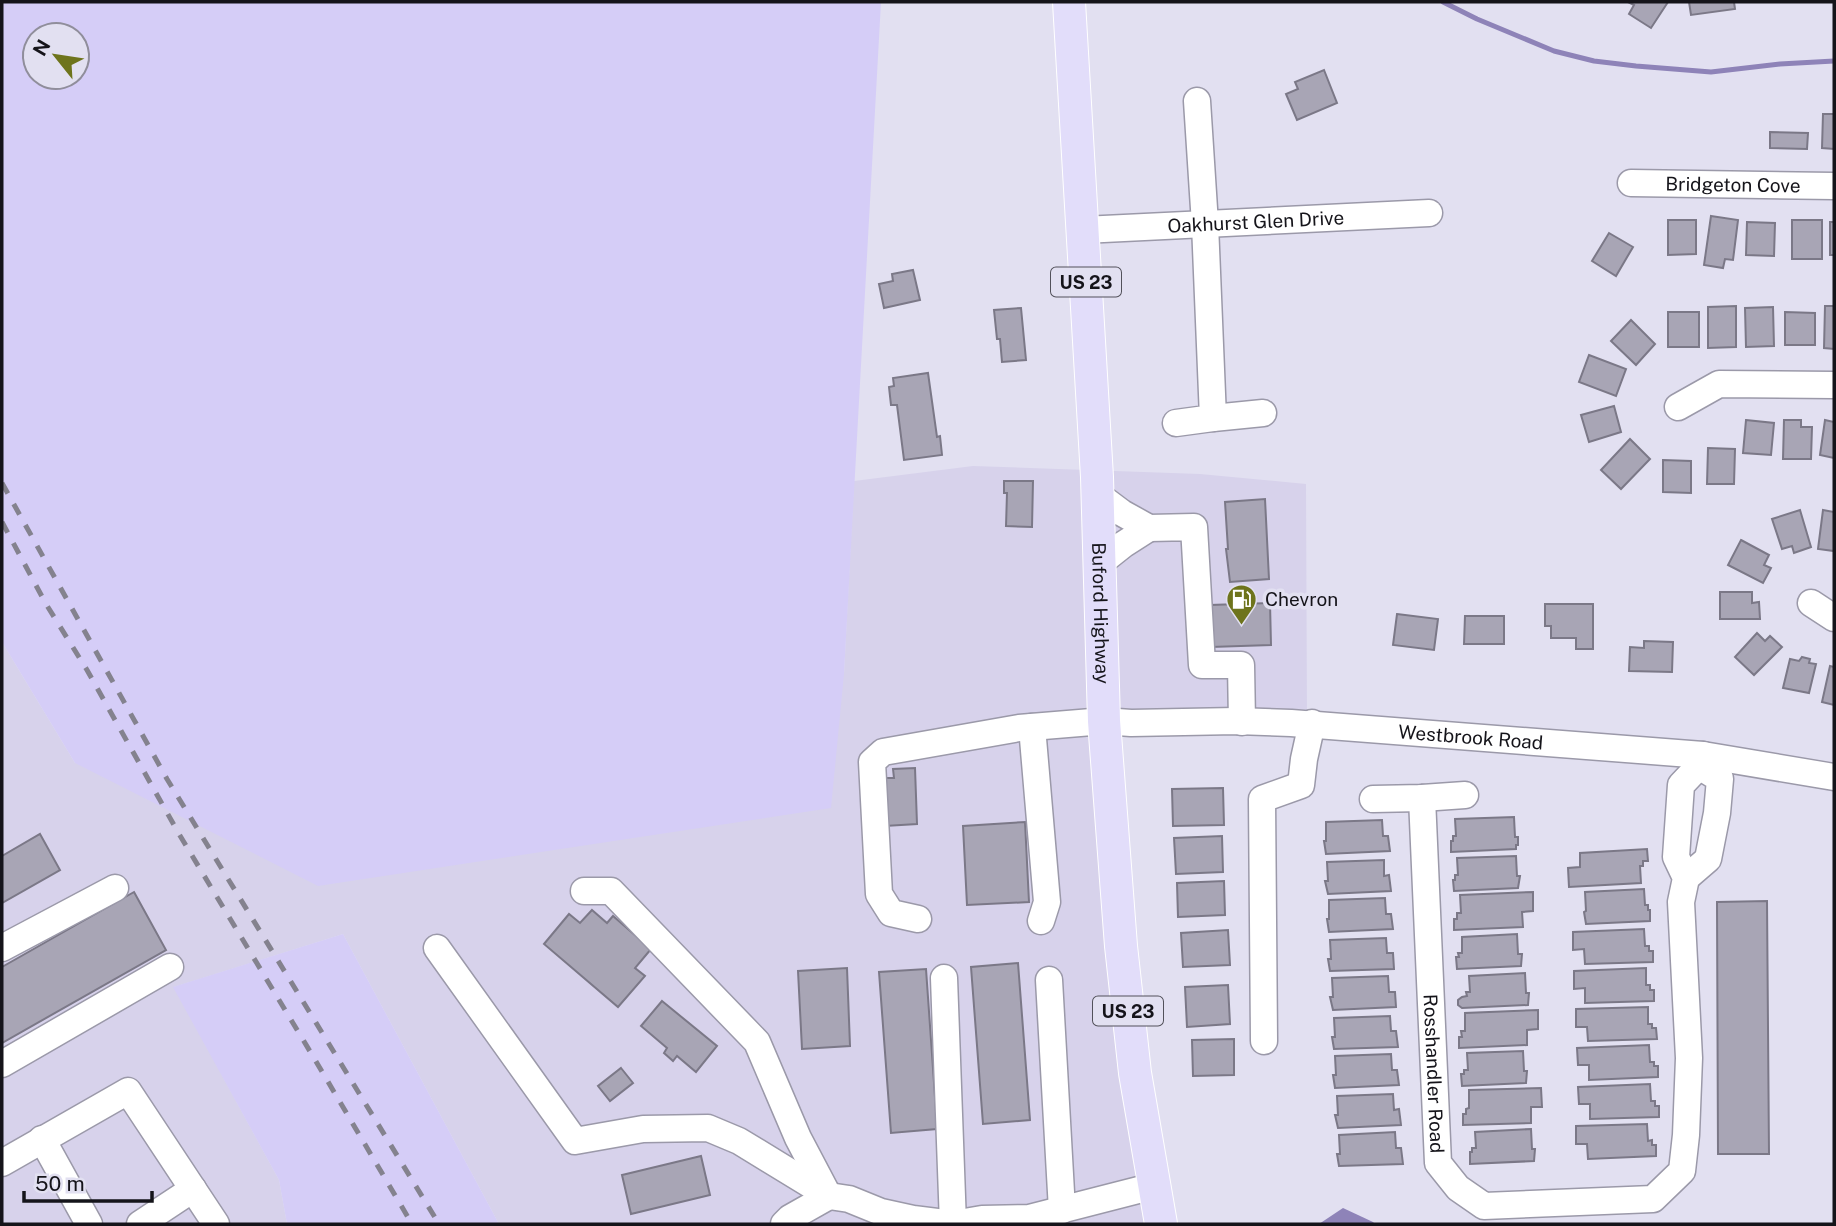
<svg xmlns="http://www.w3.org/2000/svg" width="1836" height="1226" viewBox="0 0 1836 1226" font-family="'Public Sans',sans-serif">
	<style>
		.built { fill: #d7d2eb }
		.green { fill: #d5cdf7; fill-rule: evenodd }
		.water { fill: #8e83b8 }
		.lines { fill: none; stroke-linecap: round; stroke-linejoin: round }
		.stream { stroke: #8e83b8; stroke-width: 5 }
		.building { fill: #a8a5b5; stroke: #7b7887; stroke-width: 2 }
		.minor-casing { stroke: #9b99a9; stroke-width: 29 }
		.major-casing { stroke: #fff; stroke-width: 34 }
		.minor { stroke: #fff; stroke-width: 26 }
		.major { stroke: #e2ddfa; stroke-width: 32 }
		.rail { stroke: #84828e; stroke-width: 5; stroke-dasharray: 12 12; stroke-linecap: butt }
		.labels { text-anchor: middle; dominant-baseline: central; stroke-width: 7; stroke-linejoin: round; paint-order: stroke }
		.shield { fill: #e2e0f1; stroke: #52515a; stroke-width: 2 }
		.shield-label { font-size: 18px; font-weight: bold; fill: #15141a }
		.street-label { font-size: 19px; fill: #15141a; stroke: #e2e0f1 }
		.poi-label { font-size: 19px; fill: #15141a; stroke: #e2e0f1; text-anchor: start }
	</style>
	<rect width="100%" height="100%" fill="#e2e0f1"/>
	<polygon class="built" points="973,466 1200,474 1306,484 1307,718 1097,713 1157,1224 499,1224 343,934 174,987 279,1180 287,1224 2,1224 2,642 75,763 844,674 854,481"/>
	<g class="green">
		<path d="M2,2h879l-37,672 -13,134 -513,78 -243,-123 -73,-121zM35,35h42v42h-42z"/>
		<polygon points="343,934 499,1224 287,1224 279,1180 173,987"/>
	</g>
	<polygon class="water" points="1343,1208 1373,1222 1375,1224 1319,1224"/>
	<g class="lines">
		<polyline class="stream" points="1443,2 1477,19 1554,51 1594,61 1636,66 1711,72 1780,64 1834,61"/>
	</g>
	<g class="building">
		<polygon points="1628,2 1668,2 1651,28 1629,14 1634,5"/>
		<polygon points="1689,2 1734,2 1735,9 1691,15"/>
		<polygon points="1324,70 1337,103 1297,120 1286,94 1298,89 1295,82"/>
		<polygon points="1823,114 1834,114 1834,149 1822,148"/>
		<polygon points="1770,132 1808,133 1807,149 1770,148"/>
		<polygon points="1711,216 1738,220 1733,260 1725,259 1723,268 1704,265"/>
		<polygon points="1668,220 1696,220 1696,254 1668,255"/>
		<rect x="1792" y="220" width="30" height="39"/>
		<polygon points="1747,222 1775,223 1774,256 1746,255"/>
		<rect x="1830" y="222" width="4" height="33"/>
		<polygon points="1609,233 1633,247 1616,276 1592,261"/>
		<polygon points="913,270 920,300 884,308 879,284 893,281 892,274"/>
		<polygon points="1736,306 1736,347 1708,348 1708,307"/>
		<polygon points="1825,306 1834,306 1834,349 1824,348"/>
		<polygon points="1773,307 1774,346 1746,347 1745,308"/>
		<polygon points="1021,308 1026,360 1002,362 1000,339 997,339 994,310"/>
		<rect x="1668" y="312" width="31" height="35"/>
		<polygon points="1785,312 1815,313 1815,345 1785,345"/>
		<polygon points="1631,320 1655,344 1636,365 1611,341"/>
		<polygon points="1589,355 1626,369 1616,396 1579,382"/>
		<polygon points="928,373 937,437 940,436 942,455 904,460 897,405 891,405 889,387 894,386 893,378"/>
		<polygon points="1614,406 1621,432 1589,442 1581,415"/>
		<polygon points="1746,420 1774,423 1771,455 1743,453"/>
		<polygon points="1784,420 1801,420 1801,427 1812,427 1811,459 1783,459"/>
		<polygon points="1825,420 1834,422 1834,458 1820,455"/>
		<polygon points="1630,439 1650,459 1621,489 1601,470"/>
		<polygon points="1708,448 1735,449 1734,484 1707,484"/>
		<polygon points="1663,460 1691,461 1691,493 1663,492"/>
		<polygon points="1004,481 1033,481 1032,527 1006,526 1007,493 1004,493"/>
		<polygon points="1265,499 1269,579 1230,582 1226,549 1228,549 1225,502"/>
		<polygon points="1800,510 1811,547 1794,553 1792,546 1782,549 1772,519"/>
		<polygon points="1823,510 1834,512 1834,551 1818,549"/>
		<polygon points="1741,540 1769,555 1764,565 1771,568 1763,583 1728,565"/>
		<polygon points="1720,592 1752,592 1752,603 1759,602 1760,619 1720,619"/>
		<polygon points="1270,603 1271,645 1211,647 1210,605"/>
		<polygon points="1545,604 1593,604 1593,649 1576,649 1576,638 1551,638 1551,626 1545,626"/>
		<polygon points="1397,614 1438,619 1434,650 1393,645"/>
		<polygon points="1465,616 1504,616 1504,644 1464,644"/>
		<polygon points="1757,633 1765,641 1770,636 1782,647 1754,675 1735,657"/>
		<polygon points="1644,641 1673,642 1672,672 1629,671 1630,647 1644,648"/>
		<polygon points="1802,657 1810,659 1809,663 1816,664 1809,693 1783,688 1790,659 1799,661"/>
		<polygon points="1830,666 1834,667 1834,705 1822,702"/>
		<polygon points="915,768 917,824 885,826 883,778 894,778 893,769"/>
		<polygon points="1223,788 1224,825 1173,826 1172,789"/>
		<polygon points="1514,817 1515,837 1518,837 1518,845 1516,845 1516,849 1451,852 1451,841 1453,841 1453,836 1456,836 1455,819"/>
		<polygon points="1382,820 1383,836 1388,836 1390,851 1326,854 1324,841 1326,841 1326,822"/>
		<polygon points="1025,822 1029,902 967,905 963,826"/>
		<polygon points="40,834 60,870 2,903 2,856"/>
		<polygon points="1222,836 1223,872 1176,874 1174,838"/>
		<polygon points="1647,849 1648,861 1643,861 1643,866 1640,866 1641,883 1569,887 1568,868 1580,867 1580,853"/>
		<polygon points="1516,856 1517,876 1520,876 1518,888 1454,891 1453,880 1455,880 1455,875 1458,875 1457,858"/>
		<polygon points="1384,860 1384,876 1389,875 1391,891 1328,894 1325,881 1328,881 1327,862"/>
		<polygon points="1224,881 1225,915 1178,917 1177,883"/>
		<polygon points="1644,889 1645,905 1648,905 1648,910 1650,910 1650,921 1586,924 1584,912 1586,911 1585,892"/>
		<polygon points="134,892 166,950 2,1043 2,967"/>
		<polygon points="1533,892 1533,911 1522,912 1523,927 1454,930 1454,919 1457,919 1457,913 1461,913 1460,895"/>
		<polygon points="1385,898 1386,914 1391,914 1393,929 1329,932 1327,919 1329,919 1329,900"/>
		<polygon points="1767,901 1769,1154 1718,1154 1717,902"/>
		<polygon points="592,910 607,923 613,916 651,949 635,968 645,976 618,1007 544,944 569,914 580,923"/>
		<polygon points="1644,929 1645,946 1649,946 1649,951 1653,951 1653,962 1585,964 1584,949 1573,950 1573,932"/>
		<polygon points="1228,930 1230,965 1183,967 1181,933"/>
		<polygon points="1517,934 1518,954 1522,954 1521,966 1457,969 1456,957 1459,957 1458,953 1462,953 1462,937"/>
		<polygon points="1386,938 1387,953 1393,953 1394,969 1330,971 1328,959 1331,959 1330,940"/>
		<polygon points="1018,963 1030,1120 983,1124 971,967"/>
		<polygon points="847,968 850,1046 802,1049 798,971"/>
		<polygon points="1646,968 1646,985 1650,985 1650,990 1654,990 1654,1001 1585,1003 1585,988 1574,989 1574,971"/>
		<polygon points="926,969 936,1111 942,1110 937,1129 891,1133 879,972"/>
		<polygon points="1525,973 1526,993 1529,993 1528,1005 1462,1008 1458,1005 1458,1000 1462,997 1467,996 1466,992 1470,992 1469,976"/>
		<polygon points="1388,976 1389,992 1395,992 1396,1007 1333,1010 1330,997 1333,997 1332,978"/>
		<polygon points="1228,985 1230,1024 1187,1027 1185,987"/>
		<polygon points="662,1001 717,1046 696,1072 677,1056 673,1061 664,1053 667,1048 641,1026"/>
		<polygon points="1648,1007 1648,1024 1652,1024 1652,1028 1656,1028 1657,1039 1588,1041 1587,1027 1576,1027 1576,1009"/>
		<polygon points="1538,1010 1538,1029 1527,1030 1527,1045 1459,1048 1459,1037 1462,1037 1461,1031 1465,1031 1465,1013"/>
		<polygon points="1390,1016 1391,1031 1396,1031 1398,1047 1334,1049 1332,1037 1335,1037 1334,1018"/>
		<polygon points="1234,1039 1234,1075 1193,1076 1192,1040"/>
		<polygon points="1649,1045 1650,1062 1654,1062 1654,1066 1658,1066 1658,1077 1589,1080 1589,1065 1578,1065 1577,1048"/>
		<polygon points="1523,1051 1524,1071 1527,1071 1526,1083 1462,1086 1461,1074 1464,1074 1464,1070 1468,1070 1467,1053"/>
		<polygon points="1391,1054 1392,1070 1397,1070 1399,1085 1335,1088 1333,1075 1336,1075 1335,1056"/>
		<polygon points="621,1068 633,1083 610,1101 598,1086"/>
		<polygon points="1650,1084 1651,1101 1655,1101 1655,1106 1659,1106 1659,1117 1590,1119 1590,1104 1579,1104 1578,1087"/>
		<polygon points="1541,1088 1542,1107 1531,1107 1531,1123 1463,1125 1463,1114 1466,1114 1466,1109 1469,1108 1469,1090"/>
		<polygon points="1393,1094 1394,1110 1399,1109 1401,1125 1338,1128 1335,1115 1338,1115 1337,1096"/>
		<polygon points="1647,1124 1648,1141 1652,1140 1652,1145 1656,1145 1656,1156 1588,1159 1587,1144 1576,1144 1576,1126"/>
		<polygon points="1531,1129 1532,1149 1535,1149 1534,1161 1470,1164 1470,1152 1472,1152 1472,1148 1476,1148 1475,1132"/>
		<polygon points="1395,1132 1396,1148 1401,1148 1403,1164 1339,1166 1337,1154 1340,1154 1339,1135"/>
		<polygon points="701,1156 710,1195 631,1214 622,1175"/>
	</g>
	<g class="lines">
		<defs>
			<g id="minor">
				<path id="s1" d="M1631,183l203,3"/>
				<path id="s2" d="M1083,230l346,-17"/>
				<polyline points="1678,407 1719,384 1834,385"/>
				<polyline points="1213,418 1263,413"/>
				<polyline points="1176,423 1213,418 1205,224 1197,101"/>
				<polyline points="1098,495 1122,513 1149,528 1194,527 1202,665 1241,665 1242,722"/>
				<polyline points="1100,563 1124,544 1149,528"/>
				<polyline points="1811,603 1834,618"/>
				<polyline points="1032,727 1047,902 1041,921"/>
				<path id="s3" d="M1422,798l16,365 20,25 26,18 169,-7 29,-28 4,-36 3,-77 -8,-156 5,-24 -10,-21 5,-72 18,-19 4,-11"/>
				<polyline points="1373,799 1422,798 1465,795"/>
				<polyline points="1686,878 1708,859 1717,813 1720,779 1699,766"/>
				<polyline points="584,891 611,891 757,1042 798,1138 828,1195"/>
				<path id="s4" d="M918,919l-27,-6 -12,-19 -7,-132 11,-10 136,-24 85,-7 27,2 105,-2 55,2 412,32 131,22"/>
				<polyline points="2,948 115,888"/>
				<polyline points="437,948 575,1141 643,1129 708,1128 739,1141 829,1196 849,1199 881,1212 913,1219 953,1224 982,1219 1029,1218 1154,1186"/>
				<polyline points="944,978 953,1224"/>
				<polyline points="1049,980 1062,1210"/>
				<polyline points="1264,1041 1262,799 1301,785 1304,759 1312,723"/>
				<polyline points="2,1064 170,967"/>
				<polyline points="42,1139 89,1224"/>
				<polyline points="2,1163 128,1091 216,1224"/>
				<polyline points="140,1224 193,1189"/>
				<polyline points="784,1224 790,1218 829,1196"/>
			</g>
			<g id="major">
				<path id="s5" d="M1069,2l28,475 7,244 17,225 14,127 26,151"/>
			</g>
		</defs>
		<use href="#minor" class="minor-casing"/>
		<use href="#major" class="major-casing"/>
		<use href="#minor" class="minor"/>
		<use href="#major" class="major"/>
		<g class="rail">
			<polyline points="2,483 167,779 439,1224"/>
			<polyline points="2,522 46,604 87,670 179,834 314,1058 412,1224"/>
		</g>
	</g>
	<defs>
		<symbol id="fuel-pin" viewBox="-11 -11 22 30"><path d="M0 17L-7.5 6A9.5 9.5 0 1 1 7.5 6Z" fill="#6e741c" stroke="#e2e0f1"/><path d="M-5.5-6h7V0h2V4h1.3V-2.5L3-4.5l.8-.8L6-3V5H2.5V1h-1V6h-7ZM-4.2-4.7v3.2H.2V-4.7Z" fill="#fff"/></symbol>
	</defs>
	<g fill-rule="evenodd">
		<use href="#fuel-pin" x="1224" y="582" width="35" height="47"/>
	</g>
	<g class="labels">
		<g class="shield">
			<rect x="1051" y="267.5" width="70" height="29" rx="5"/>
			<rect x="1093" y="996.5" width="70" height="29" rx="5"/>
		</g>
		<g class="shield-label">
			<text x="1086" y="282">US 23</text>
			<text x="1128" y="1011">US 23</text>
		</g>
		<g class="street-label">
			<text stroke="none"><textPath href="#s1" startOffset="102">Bridgeton Cove</textPath></text>
			<text stroke="none"><textPath href="#s2" startOffset="173">Oakhurst Glen Drive</textPath></text>
			<text stroke="none"><textPath href="#s5" startOffset="612">Buford Highway</textPath></text>
			<text stroke="none"><textPath href="#s4" startOffset="788">Westbrook Road</textPath></text>
			<text stroke="none"><textPath href="#s3" startOffset="276">Rosshandler Road</textPath></text>
		</g>
		<g class="poi-label">
			<text x="1265" y="599">Chevron</text>
		</g>
	</g>
	<rect width="1836" height="1226" fill="none" stroke="#15141a" stroke-width="7"/>
	<g transform="translate(56 56) rotate(300)"><circle r="33" fill="#e2e0f1" stroke="#908e9b" stroke-width="2"/>
	<path d="M0-5L12 26L0 18L-12 26Z" fill="#6e741c"/>
	<text y="-10" font-size="19" font-weight="bold" text-anchor="middle" fill="#15141a">N</text>
	</g>
	<path d="M24 1191v10h128v-10" fill="none" stroke="#15141a" stroke-width="3.5"/>
	<text x="35" y="1191" font-size="21" fill="#15141a" stroke="#e2e0f1" stroke-width="5" paint-order="stroke">50 m</text>
</svg>
